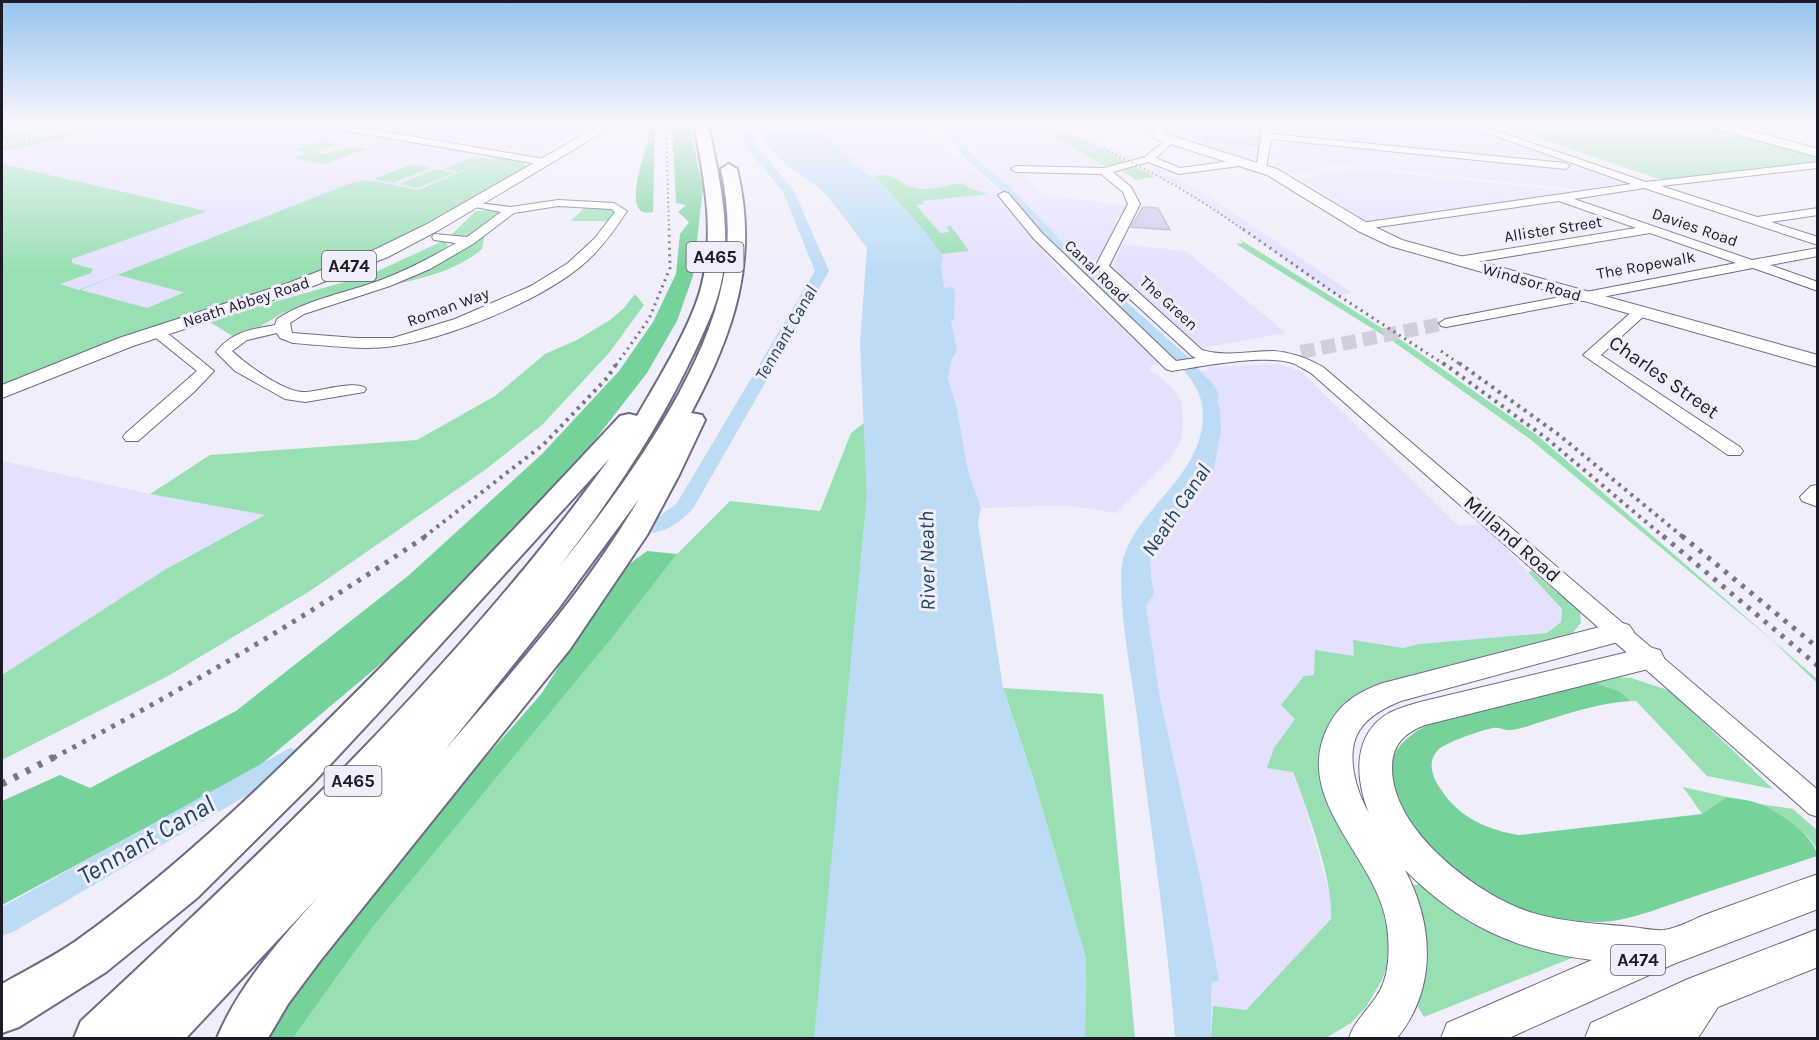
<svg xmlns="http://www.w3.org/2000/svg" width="1819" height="1040" viewBox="0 0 1819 1040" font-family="Karla,sans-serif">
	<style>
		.built { fill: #e4e1ff }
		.green { fill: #98e0b3; fill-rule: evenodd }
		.forest { fill: #74d29a }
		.water { fill: #bbdcf4 }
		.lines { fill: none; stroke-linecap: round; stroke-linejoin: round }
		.canal { fill: #bbdcf4; fill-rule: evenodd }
		.building { fill: #d0cae7; stroke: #b9b3cf; stroke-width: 1.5 }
		.minor-tunnel { stroke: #cfceda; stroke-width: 14; stroke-dasharray: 14 7; stroke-linecap: butt }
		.minor-casing { stroke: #6d6a85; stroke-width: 2 }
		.major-casing { stroke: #6d6a85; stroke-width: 2 }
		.highway-casing { stroke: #6d6a85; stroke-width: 4 }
		.minor { fill: #fff; fill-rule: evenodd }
		.major { fill: #fff; fill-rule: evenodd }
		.highway { fill: #fff; fill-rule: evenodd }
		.rail-far4 { stroke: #787682; stroke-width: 2; stroke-dasharray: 1.5 3; stroke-linecap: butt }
		.rail-far3 { stroke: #787682; stroke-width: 3; stroke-dasharray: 2 4.5; stroke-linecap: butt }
		.rail-far2 { stroke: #787682; stroke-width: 4; stroke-dasharray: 3 5; stroke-linecap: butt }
		.rail-far1 { stroke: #787682; stroke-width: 5; stroke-dasharray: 4 7; stroke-linecap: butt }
		.rail { stroke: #787682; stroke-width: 7; stroke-dasharray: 4.5 9; stroke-linecap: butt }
		.labels { text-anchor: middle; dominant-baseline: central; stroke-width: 6; stroke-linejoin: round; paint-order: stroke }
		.far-street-label { font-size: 16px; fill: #1c1a25; stroke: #efeefa }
		.shield { fill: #efeefa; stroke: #5b5a65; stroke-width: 1.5 }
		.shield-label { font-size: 18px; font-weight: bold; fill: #1c1a25 }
		.far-water-label { font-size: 18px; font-style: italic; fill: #1f445d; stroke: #efeefa }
		.street-label { font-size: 20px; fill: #1c1a25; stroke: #efeefa }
		.water-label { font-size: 21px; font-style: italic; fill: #1f445d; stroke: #efeefa }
		.near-water-label { font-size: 26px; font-style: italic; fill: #1f445d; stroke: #efeefa }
	</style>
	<rect width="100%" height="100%" fill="#efeefa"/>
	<g class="built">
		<polygon points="124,125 310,125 333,131 342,130 522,161 527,165 287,285 178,317 58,284 93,269 72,263 70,260 206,210 2,164 2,152"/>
		<polygon points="362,125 592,125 542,154 417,136"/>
		<polygon points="816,125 929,125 934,138 998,190 1005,205 1065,277 1139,343 1143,343 1166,363 1151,366 1150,370 1172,387 1181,401 1183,421 1181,441 1170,459 1116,513 1068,505 981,508 968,471 957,408 948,378 952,359 957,350 951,320 954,320 944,288 941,262 868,171 860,168"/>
		<polygon points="953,125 1031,125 1107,167 1023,170 1042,195 1126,205 1123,217 1117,216 1114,229 1097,261 1076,258 973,150"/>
		<polygon points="1042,125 1056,125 1137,158 1123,160"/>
		<polygon points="1165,125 1262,125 1258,157 1239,159 1175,138 1165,131"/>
		<polygon points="1276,125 1452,125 1515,144 1568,163 1278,135 1275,134"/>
		<polygon points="1275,139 1584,170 1620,183 1584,190 1342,164 1329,165 1292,174 1270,162"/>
		<polygon points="1156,167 1213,199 1352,293 1336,295 1199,201 1168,181 1142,169"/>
		<polygon points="1361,169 1567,191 1571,192 1367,222 1302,179 1314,178 1313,176 1328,173"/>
		<polygon points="1122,244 1186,251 1286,333 1208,347 1195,345 1112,268"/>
		<polygon points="1279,364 1302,372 1459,526 1484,525 1562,609 1561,622 1547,633 1419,644 1320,674 1287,759 1304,803 1332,902 1331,920 1246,1010 1213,1006 1212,983 1219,979 1201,881 1161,703 1146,606 1154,594 1151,572 1151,552 1154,543 1212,472 1221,432 1220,408 1197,369 1203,371 1209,370 1208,367"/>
		<polygon points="2,461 150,494 266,515 166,569 2,675"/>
	</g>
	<g class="green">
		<polygon points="2,125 83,125 2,142"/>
		<polygon points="98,125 124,125 2,152 2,146"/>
		<path d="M1031,125c29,0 97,38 125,52l-20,3 -23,-15 -8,1z"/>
		<polygon points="1499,125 1705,125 1813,156 1817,157 1817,162 1670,180 1656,178"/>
		<polygon points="322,141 338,144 314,152 326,154 351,146 367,149 324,164 293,158 307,153 294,150"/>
		<path d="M474,157l14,2v1l9,-3 25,4 5,6 -139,79 -101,39 -107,31 3,2 -181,70v-224l205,47 -135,48v4l21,6 -2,4 -31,11 19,6 272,-107 17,-3 51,10 69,-30 -30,12 -14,-3zM118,275l65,17v1l-36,15 -66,-18z"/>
		<polygon points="413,164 431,168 392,183 374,179"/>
		<polygon points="437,169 455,173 417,188 399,184"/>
		<path d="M883,175c14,0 19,10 31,13 15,3 34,-3 49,-5l6,5 19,6 -66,7 2,3 -8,1 24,28 10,-1 -4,-6h5l18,25 -28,3 -15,-21 -52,-57z"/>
		<polygon points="585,207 612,209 615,213 610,221 571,221"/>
		<path d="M495,210l7,2c-15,12 -31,29 -52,24l26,-25z"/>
		<path d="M485,234l-3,15c-30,25 -68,31 -105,39l65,-26z"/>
		<polygon points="1239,239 1401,340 1538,436 1817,679 1817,683 1772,640 1530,439 1394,342 1236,244 1243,243"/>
		<polygon points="445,240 448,246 426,261 381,280 283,313 254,330 234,337 208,321 369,275"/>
		<polygon points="635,294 644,305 609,353 543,424 485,470 310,591 168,676 2,760 2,675 166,569 265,515 150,494 210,455 417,440 495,396 545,354 577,340 610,320 624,308"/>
		<polygon points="864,423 867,497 815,1038 293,1038 372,928 608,643 677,554 730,501 820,511 851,433"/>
		<path d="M1532,571l25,22h7l16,20 1,10 -11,13 -192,49c-27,11 -40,19 -51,47l42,135 21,59 -1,34 -7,20 -16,27 -15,16 -25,15h-115l2,-32 33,4 85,-91c3,-37 -24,-110 -38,-147l-26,-4 7,-20 21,-29 -14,-14 23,-29 10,-1 1,-25 39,6 -1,-16 50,8 16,-4 128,-11 14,-11 1,-13 -34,-37z"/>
		<polygon points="1603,676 1631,678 1671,691 1773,789 1707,776 1636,701 1631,701 1619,691 1590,681"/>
		<polygon points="1003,688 1103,694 1135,1038 1085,1038 1086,959 1035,784"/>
		<polygon points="1683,787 1727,797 1702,814"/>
		<polygon points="1760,804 1793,809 1817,830 1817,849 1808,837"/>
		<polygon points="1423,883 1582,954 1424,1017 1418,1007 1427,952 1410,886"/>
	</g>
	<g class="forest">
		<path d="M648,125h7l-2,87c-34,9 -7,-61 -5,-73 1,-4 0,-10 0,-14z"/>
		<polygon points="672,125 689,125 703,188 693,276 677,321 647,373 580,459 390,656 257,768 2,905 2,801 60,775 90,788 236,711 408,576 542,454 619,371 653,322 676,274 680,234 689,222 678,212 686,205 676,203"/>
		<polygon points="647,551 677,554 608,643 372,928 293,1038 260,1038 320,947 542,693 620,571"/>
		<path d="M1590,681l29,10 12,10c-30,2 -55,10 -84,19 -11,3 -24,9 -36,10 -5,1 -12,-3 -18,-2 -11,2 -47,14 -55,22 -12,12 -5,29 4,41 18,27 46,39 77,44l183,-21 25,-17c10,2 23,3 33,7 16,6 57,34 57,52 -44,15 -89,29 -133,44 -27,9 -56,21 -84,22 -28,1 -89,-12 -115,-25 -40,-21 -80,-71 -91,-114 -1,-4 -4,-9 -3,-13 1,-30 33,-44 56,-54z"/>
	</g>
	<g class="water">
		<path d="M760,125h56l44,43 21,14 45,51 17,24 -2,7 3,24 9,-1 2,5 -1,28 -3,1 6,29 -5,9 -4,19 9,30 11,63 13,37 -3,15 25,165 32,96 51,175 -1,79h-271l53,-541 -7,-153 7,-96c-14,-18 -28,-39 -44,-56 -20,-20 -62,-36 -63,-67z"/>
		<path d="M1197,369l7,9 6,2 7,10 2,9 -2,1 3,8 1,24 -8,40 -59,71c-6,17 -3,34 0,51l-8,12 15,97 40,178 18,99 -7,3 -1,55h-36c-8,-107 -25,-213 -38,-321 -6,-46 -16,-93 -16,-140 0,-58 71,-89 81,-149 4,-23 -3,-40 -18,-58z"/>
	</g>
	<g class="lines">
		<g class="canal">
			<path d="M739,125h10l9,23 36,43 35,80 -135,236c-9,12 -32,29 -47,25l-3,-4 33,-25 138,-232 -32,-79 -35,-43z"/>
			<polygon points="940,125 950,125 975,157 1011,188 1075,256 1187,356 1214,387 1216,390 1214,393 1202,393 1177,362 1065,262 1003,192 967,161"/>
			<polygon points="290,748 299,751 303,758 299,765 13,932 2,936 2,907"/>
		</g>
	</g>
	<g class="building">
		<polygon points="1209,125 1261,125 1257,145 1205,141"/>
		<polygon points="1143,207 1158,208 1170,230 1131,227"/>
	</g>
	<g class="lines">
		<polyline class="minor-tunnel" points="1301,352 1446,323"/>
		<defs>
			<g id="minor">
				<polygon points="326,125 346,125 544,159 549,162 544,165 331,128"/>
				<polygon points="1263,125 1273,125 1271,134 1565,163 1570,166 1565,169 1271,139 1266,168 1261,171 1256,168"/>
				<polygon points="1465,125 1479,125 1646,182 1818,162 1818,168 1661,186 1757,217 1818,208 1818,215 1771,222 1818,237 1818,245 1644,188 1574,199 1752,260 1818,248 1818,256 1770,265 1818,282 1818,291 1753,268 1446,327 1441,326 1439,323 1446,319 1736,263 1650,233 1458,265 1452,261 1458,257 1636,228 1559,201 1357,230 1357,224 1361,223 1631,184"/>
				<path d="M1170,137l5,3 -19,18 24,10 59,-8 5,3 -5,3 -60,8 -31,-12 -35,10 18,15 9,17 -31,62 93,84c24,7 47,1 71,1 18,1 34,7 50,16l495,423v27l-9,-3 -498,-441c-5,-3 -11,-6 -16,-9 -29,-11 -92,2 -123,7l-6,-2 -132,-130 -36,-44 6,-3 4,1 34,40 134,128 20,-3 -4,-2 -97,-89 33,-63 -5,-12 -22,-18 -85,-2 -5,-3 5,-3 88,2 41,-11z"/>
				<path d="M558,200l56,3 13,8c-13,20 -28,41 -47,56 -43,35 -131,71 -186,79 -33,5 -68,-1 -101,-3l-13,-5 -3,-5 -30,7 -15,11c15,14 52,41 72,41 14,0 54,-13 62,-3l-2,3 -59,10 -20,-3 -50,-28 -19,-19c15,-20 36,-23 59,-27l2,-6c31,-20 69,-26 104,-39 26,-10 51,-23 75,-37l-22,-3 -2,-3 2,-3 33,3 34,-25 -31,-6v-4l41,5zM558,206l53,3 4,3 -20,26 -27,25 -37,23 -76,33 -62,19h-37l-64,-5 -2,-10 14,-9 86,-28 40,-17 43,-25 41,-31z"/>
				<polygon points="1640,308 1647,312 1645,315 1601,355 1740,447 1743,451 1740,455 1728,455 1583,355 1635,309"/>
				<polygon points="156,327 161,328 214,371 194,392 138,441 126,441 123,437 126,433 197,371 151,334 149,331 151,328"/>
				<polygon points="1818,485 1818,507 1802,501 1800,497 1811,486"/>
			</g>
			<g id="major">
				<polygon points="600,125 615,125 439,230 388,257 303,290 133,346 2,398 2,385 119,338 291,282 376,249 427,224"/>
				<polygon points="1149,125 1161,125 1165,134 1175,137 1277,169 1369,224 1402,240 1818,355 1818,367 1390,246 1358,231 1267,175 1155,139"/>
				<polygon points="1712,125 1731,125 1818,149 1818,157 1714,128"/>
				<path d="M1619,622l10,3 5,7 -5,7 -228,62c-15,6 -33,15 -42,30 -14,23 -3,60 10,82 -14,-34 -17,-79 20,-100 10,-5 21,-8 31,-11l229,-55 11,3 4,8 -4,8 -235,59c-21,8 -33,20 -33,43 0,58 72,115 120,137 36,17 81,18 120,22 10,1 22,4 32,3 14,-2 30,-11 43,-16 37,-13 74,-27 111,-40v35l-142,54 -167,75h-68l6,-15 145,-63c-76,-9 -132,-35 -187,-90 29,55 32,119 -8,168h-48c5,-16 17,-26 27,-41 14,-19 14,-49 11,-71 -8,-66 -93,-123 -61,-195 11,-26 31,-39 57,-48z"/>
				<polygon points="1818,929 1818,967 1718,1007 1698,1038 1585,1038 1591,1023 1688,979"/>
			</g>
			<path id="highway" d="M694,125h14c10,46 21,93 16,140 -3,31 -16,58 -29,86 -36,78 -84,148 -136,216 63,-78 151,-198 166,-298 5,-33 3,-67 -4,-100l8,-5 8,5c22,91 -3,164 -46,244l11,2 3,5 -26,55 -32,60 -77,114 -250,312 -32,43 -20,34h-51c22,-53 63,-98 101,-141l-132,141h-112l7,-17c186,-172 380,-357 529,-563l-230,253 -67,72 -116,115 -91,74 -87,55 -17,6v-49c24,-14 51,-27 74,-43 113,-81 212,-180 310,-279 79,-81 157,-163 234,-246l9,-2 8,2c21,-36 56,-93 65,-132 13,-52 2,-107 -8,-159zM639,499c-54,92 -125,171 -195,252l114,-142z"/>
		</defs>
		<use href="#minor" class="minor-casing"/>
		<use href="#major" class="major-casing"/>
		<use href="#highway" class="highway-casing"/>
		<use href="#minor" class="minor"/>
		<use href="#major" class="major"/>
		<use href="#highway" class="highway"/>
		<g class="rail-far4">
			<polyline points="666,125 669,231"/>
			<path d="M1045,125c74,28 136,60 200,106"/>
			<polyline points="2,144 92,125"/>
		</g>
		<g class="rail-far3">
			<polyline points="1243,229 1330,290 1445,365"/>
			<polyline points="1441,351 1461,365"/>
			<polyline points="616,365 649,319 670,268 669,229"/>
		</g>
		<g class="rail-far2">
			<polyline points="1443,363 1546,438 1664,537"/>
			<polyline points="1459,363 1559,435 1683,537"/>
			<polyline points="424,537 544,444 607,378 617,363"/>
		</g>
		<g class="rail-far1">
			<polyline points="1663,536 1818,666"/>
			<polyline points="1682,536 1818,648"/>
			<path d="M53,758c129,-67 253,-141 373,-222"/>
		</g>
		<polyline class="rail" points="2,784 56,756"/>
	</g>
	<linearGradient id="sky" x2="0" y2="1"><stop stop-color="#96c4ed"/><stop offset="0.46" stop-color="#f8f7fd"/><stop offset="1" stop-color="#f8f7fd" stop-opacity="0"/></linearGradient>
	<rect width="1819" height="270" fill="url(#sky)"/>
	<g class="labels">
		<g class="far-street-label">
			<text transform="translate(1695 227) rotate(19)">Davies Road</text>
			<text transform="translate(1553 229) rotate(-9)">Allister Street</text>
			<text transform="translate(1646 265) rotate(-10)">The Ropewalk</text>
			<text transform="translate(1097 271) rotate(44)">Canal Road</text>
			<text transform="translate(1532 282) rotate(16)">Windsor Road</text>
			<text transform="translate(246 302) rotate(-18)">Neath Abbey Road</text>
			<text transform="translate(1169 303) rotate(42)">The Green</text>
			<text transform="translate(448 307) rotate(-20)">Roman Way</text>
		</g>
		<g class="shield">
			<rect x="686.5" y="242" width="57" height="30" rx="4.5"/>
			<rect x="322" y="251" width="54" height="30" rx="4.5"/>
			<rect x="324.5" y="766" width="57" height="30" rx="4.5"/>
			<rect x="1611" y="945" width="54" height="30" rx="4.5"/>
		</g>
		<g class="shield-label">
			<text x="715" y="257">A465</text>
			<text x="349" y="266">A474</text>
			<text x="353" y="781">A465</text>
			<text x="1638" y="960">A474</text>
		</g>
		<g class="far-water-label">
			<text transform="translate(786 333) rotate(-60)">Tennant Canal</text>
		</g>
		<g class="street-label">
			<text transform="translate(1664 377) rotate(35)">Charles Street</text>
			<text transform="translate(1512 539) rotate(41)">Milland Road</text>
		</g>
		<g class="water-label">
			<text transform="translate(1176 510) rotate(-56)">Neath Canal</text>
			<text transform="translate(927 561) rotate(-91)">River Neath</text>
		</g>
		<g class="near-water-label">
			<text transform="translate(146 840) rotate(-30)">Tennant Canal</text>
		</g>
	</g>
	<rect width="1819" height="1040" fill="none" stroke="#1c1a25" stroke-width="6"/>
</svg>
